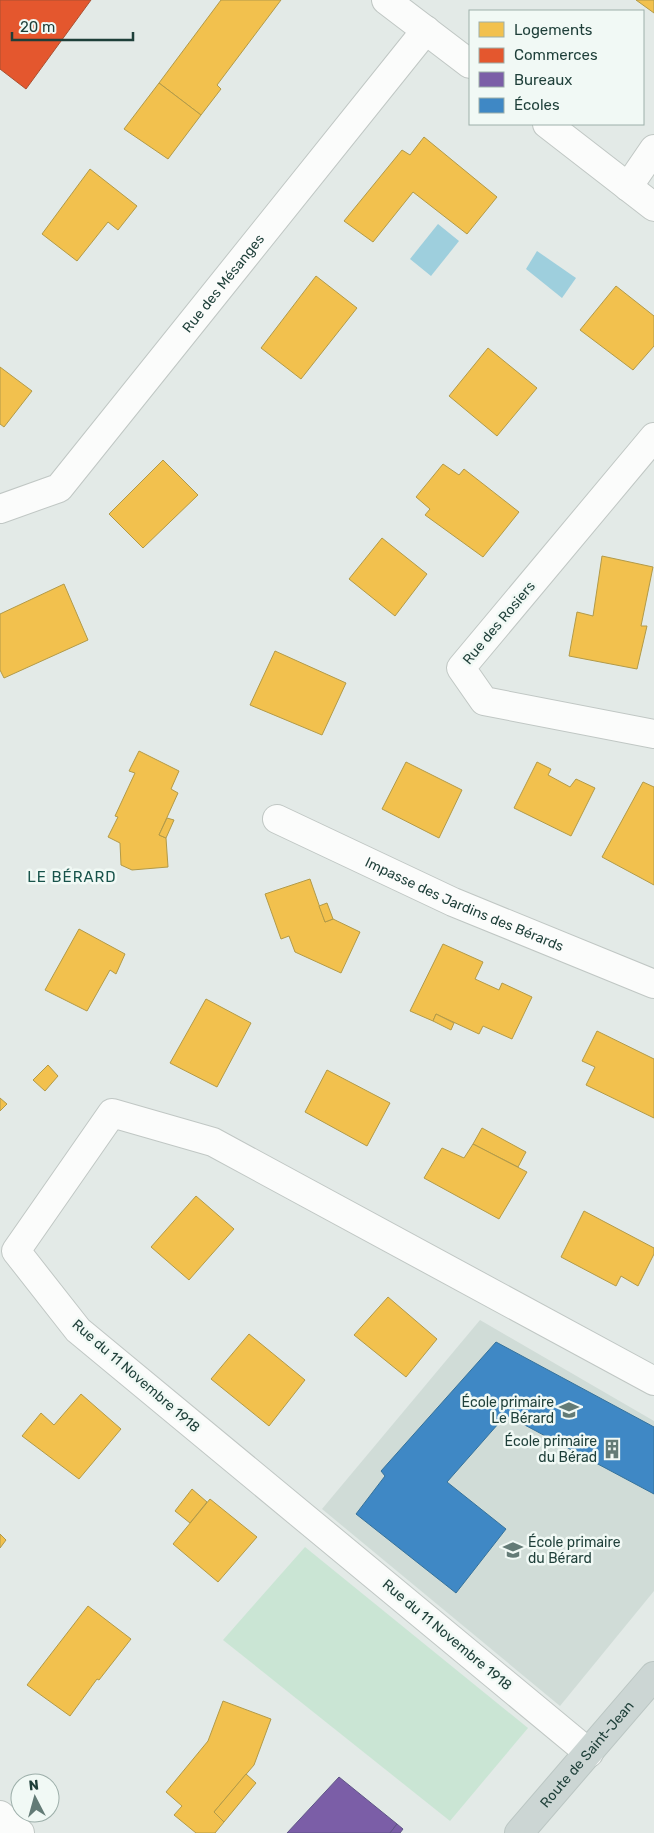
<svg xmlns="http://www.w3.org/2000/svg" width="654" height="1833" viewBox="0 0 654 1833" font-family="Rubik,sans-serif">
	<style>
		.built { fill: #d0dcd7 }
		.green { fill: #cae5d4 }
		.water { fill: #9ecfdd }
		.homes { fill: #f2c14e; stroke: #b29a48 }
		.shops { fill: #e4572e; stroke: #a95031 }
		.offices { fill: #7b5ea7; stroke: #5f5586 }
		.schools { fill: #3f88c5; stroke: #35729b }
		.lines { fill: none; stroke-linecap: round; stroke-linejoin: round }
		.minor-casing { stroke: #c0c7c4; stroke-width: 30 }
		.major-casing { stroke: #bbc6c3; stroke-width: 30 }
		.minor { stroke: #fbfcfb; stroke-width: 28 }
		.major { stroke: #ccd6d4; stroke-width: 28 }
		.labels { text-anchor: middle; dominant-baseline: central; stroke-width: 5; stroke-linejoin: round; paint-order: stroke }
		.street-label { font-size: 14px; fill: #1e3f39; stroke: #f1f9f5 }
		.poi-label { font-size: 14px; fill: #1e3f39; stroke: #f1f9f5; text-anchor: end }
		.neighbourhood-label { font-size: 15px; letter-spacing: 1px; fill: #18534b; stroke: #f1f9f5 }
	</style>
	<rect width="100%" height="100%" fill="#e3eae7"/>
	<polygon class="built" points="480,1320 654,1421 654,1591 560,1706 322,1509"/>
	<polygon class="green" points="305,1547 528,1728 450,1821 223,1640"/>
	<g class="water">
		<polygon points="438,224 459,241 431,276 410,259"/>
		<polygon points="537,251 576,278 562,298 526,269"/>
	</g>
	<g class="homes">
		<polygon points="221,0 281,0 217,85 221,89 201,115 159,83"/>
		<polygon points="636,0 654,0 654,13"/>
		<polygon points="159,83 201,115 168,159 124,129"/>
		<polygon points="424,137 497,197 467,234 413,192 373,242 344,221 402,150 410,155"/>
		<polygon points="90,169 137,206 118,230 108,222 77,261 42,234"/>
		<polygon points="316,276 357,308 301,379 261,348"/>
		<polygon points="616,286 654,316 654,346 633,370 580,330"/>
		<polygon points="488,348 537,388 497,436 449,396"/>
		<polygon points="0,367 32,391 4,427 0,424"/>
		<polygon points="163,460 198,495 143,548 109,514"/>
		<polygon points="443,464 459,475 464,469 519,512 483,557 425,515 430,509 416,497"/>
		<polygon points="382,538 427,574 395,616 349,579"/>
		<polygon points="602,556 653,567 641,626 647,626 637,669 569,656 577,612 593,616"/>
		<polygon points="64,584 88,640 4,678 0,670 0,614"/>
		<polygon points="275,651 346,683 322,735 250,705"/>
		<polygon points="139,751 179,771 171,789 178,793 159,835 166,838 168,867 132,870 121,865 120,843 108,837 118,817 115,816 135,773 129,771"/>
		<polygon points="406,762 462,790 439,838 382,809"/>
		<polygon points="537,762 551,769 548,775 570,787 576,779 595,788 571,836 514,808"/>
		<polygon points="643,782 654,787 654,885 602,857"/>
		<polygon points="167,818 174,820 166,838 159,835"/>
		<polygon points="310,879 325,922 333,919 360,932 341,973 295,952 289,936 281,939 265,894"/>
		<polygon points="327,903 333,919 325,922 319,906"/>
		<polygon points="79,929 125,954 116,974 110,970 87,1011 45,990"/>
		<polygon points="443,944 483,962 475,979 499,990 502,983 532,997 512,1039 483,1026 479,1034 436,1014 433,1021 410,1011"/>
		<polygon points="206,999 251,1023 217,1087 170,1063"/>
		<polygon points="436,1014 454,1023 451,1030 433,1021"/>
		<polygon points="597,1031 654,1059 654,1118 586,1085 595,1067 582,1061"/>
		<polygon points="48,1065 58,1076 45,1091 33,1080"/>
		<polygon points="327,1070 390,1103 367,1146 305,1112"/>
		<polygon points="0,1098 7,1104 0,1111"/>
		<polygon points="482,1128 526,1152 518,1167 473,1144"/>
		<polygon points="473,1144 527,1172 499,1219 424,1178 442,1148 464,1158"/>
		<polygon points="196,1196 234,1229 189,1280 151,1247"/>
		<polygon points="584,1211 654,1248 654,1254 638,1286 621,1276 616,1286 561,1257"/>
		<polygon points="388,1297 437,1339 406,1377 354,1335"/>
		<polygon points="249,1334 305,1380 269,1426 211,1379"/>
		<polygon points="81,1394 121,1429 79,1479 22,1436 41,1413 54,1425"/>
		<polygon points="192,1489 207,1502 190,1523 175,1511"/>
		<polygon points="210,1499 257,1537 218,1582 173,1544"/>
		<polygon points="0,1534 6,1540 0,1548"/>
		<polygon points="88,1606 131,1639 99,1680 97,1679 70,1716 27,1685"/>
		<polygon points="223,1701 271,1719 254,1765 214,1812 224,1822 215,1833 196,1833 174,1815 182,1806 166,1792 208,1741"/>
		<polygon points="246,1774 256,1783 224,1822 214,1812"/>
	</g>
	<polygon class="shops" points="0,0 91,0 26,89 0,69"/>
	<g class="offices">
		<polygon points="339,1777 397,1824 390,1833 287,1833"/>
		<polygon points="397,1824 403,1829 400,1833 390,1833"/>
	</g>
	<polygon class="schools" points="496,1342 654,1427 654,1494 506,1415 447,1482 506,1529 456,1593 356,1514 385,1476 381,1471"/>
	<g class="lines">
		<defs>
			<g id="minor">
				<polyline points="386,0 470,64"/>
				<polyline points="547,124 654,207"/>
				<polyline points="628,187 654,149"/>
				<polyline points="654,437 461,668 484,701 654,734"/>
				<path id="s1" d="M0,509l59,-21 367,-458"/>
				<path id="s2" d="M277,819l176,83 201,82"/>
				<polyline points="589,1753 78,1330 16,1251 112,1113 213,1142 654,1381"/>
				<polyline points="0,1815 20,1833"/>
			</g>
			<g id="major">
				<path id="s3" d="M519,1833l135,-157"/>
			</g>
		</defs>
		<use href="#minor" class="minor-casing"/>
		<use href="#major" class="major-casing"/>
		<use href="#minor" class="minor"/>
		<use href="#major" class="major"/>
	</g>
	<defs>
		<symbol id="school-bare" viewBox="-9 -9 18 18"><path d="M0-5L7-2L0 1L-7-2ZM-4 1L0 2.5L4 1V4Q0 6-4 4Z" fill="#637b76" stroke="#f1f9f5" stroke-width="2.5" paint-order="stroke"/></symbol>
		<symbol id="building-bare" viewBox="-9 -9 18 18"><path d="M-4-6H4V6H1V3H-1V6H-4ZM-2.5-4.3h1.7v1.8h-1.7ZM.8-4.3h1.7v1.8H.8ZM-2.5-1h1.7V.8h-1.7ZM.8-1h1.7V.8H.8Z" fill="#637b76" stroke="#f1f9f5" stroke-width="2.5" paint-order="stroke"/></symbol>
	</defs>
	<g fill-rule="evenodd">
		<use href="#school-bare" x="555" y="1396" width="28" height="28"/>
		<use href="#building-bare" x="598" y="1435" width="28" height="28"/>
		<use href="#school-bare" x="499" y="1536" width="28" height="28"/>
	</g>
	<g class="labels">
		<g class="street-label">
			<text stroke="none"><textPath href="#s1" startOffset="325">Rue des Mésanges</textPath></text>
			<text transform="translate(499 623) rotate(-50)">Rue des Rosiers</text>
			<text stroke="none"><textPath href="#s2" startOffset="206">Impasse des Jardins des Bérards</textPath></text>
			<text transform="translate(136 1376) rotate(41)">Rue du 11 Novembre 1918</text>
			<text transform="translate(447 1635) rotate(40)">Rue du 11 Novembre 1918</text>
			<text stroke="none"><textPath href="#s3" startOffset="104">Route de Saint-Jean</textPath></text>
		</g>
		<g class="poi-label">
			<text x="554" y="1402">École primaire<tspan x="554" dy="16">Le Bérard</tspan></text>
			<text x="597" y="1441">École primaire<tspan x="597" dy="16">du Bérad</tspan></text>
			<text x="528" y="1542" text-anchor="start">École primaire<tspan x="528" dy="16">du Bérard</tspan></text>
		</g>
		<g class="neighbourhood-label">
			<text x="72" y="877">LE BÉRARD</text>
		</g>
	</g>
	<rect x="469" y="10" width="175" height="115" fill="#f1f9f5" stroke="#9dafaa"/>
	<rect x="479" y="22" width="25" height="15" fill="#f2c14e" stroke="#9dafaa"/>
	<text x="514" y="35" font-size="15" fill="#1e3f39">Logements</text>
	<rect x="479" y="48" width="25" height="15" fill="#e4572e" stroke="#9dafaa"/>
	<text x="514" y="60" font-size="15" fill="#1e3f39">Commerces</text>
	<rect x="479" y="72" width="25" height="15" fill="#7b5ea7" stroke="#9dafaa"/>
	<text x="514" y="85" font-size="15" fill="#1e3f39">Bureaux</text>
	<rect x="479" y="98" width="25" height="15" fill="#3f88c5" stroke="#9dafaa"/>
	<text x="514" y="110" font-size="15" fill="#1e3f39">Écoles</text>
	<g transform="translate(35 1798) rotate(354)"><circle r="24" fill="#f1f9f5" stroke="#9dafaa"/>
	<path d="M0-4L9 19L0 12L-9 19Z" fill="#637b76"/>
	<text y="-8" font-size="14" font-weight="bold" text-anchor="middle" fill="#1e3f39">N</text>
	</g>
	<path d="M12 32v8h121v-8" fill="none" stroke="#1e3f39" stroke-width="2.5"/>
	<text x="20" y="32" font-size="15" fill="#1e3f39" stroke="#f1f9f5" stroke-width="4" paint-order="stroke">20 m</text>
</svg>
